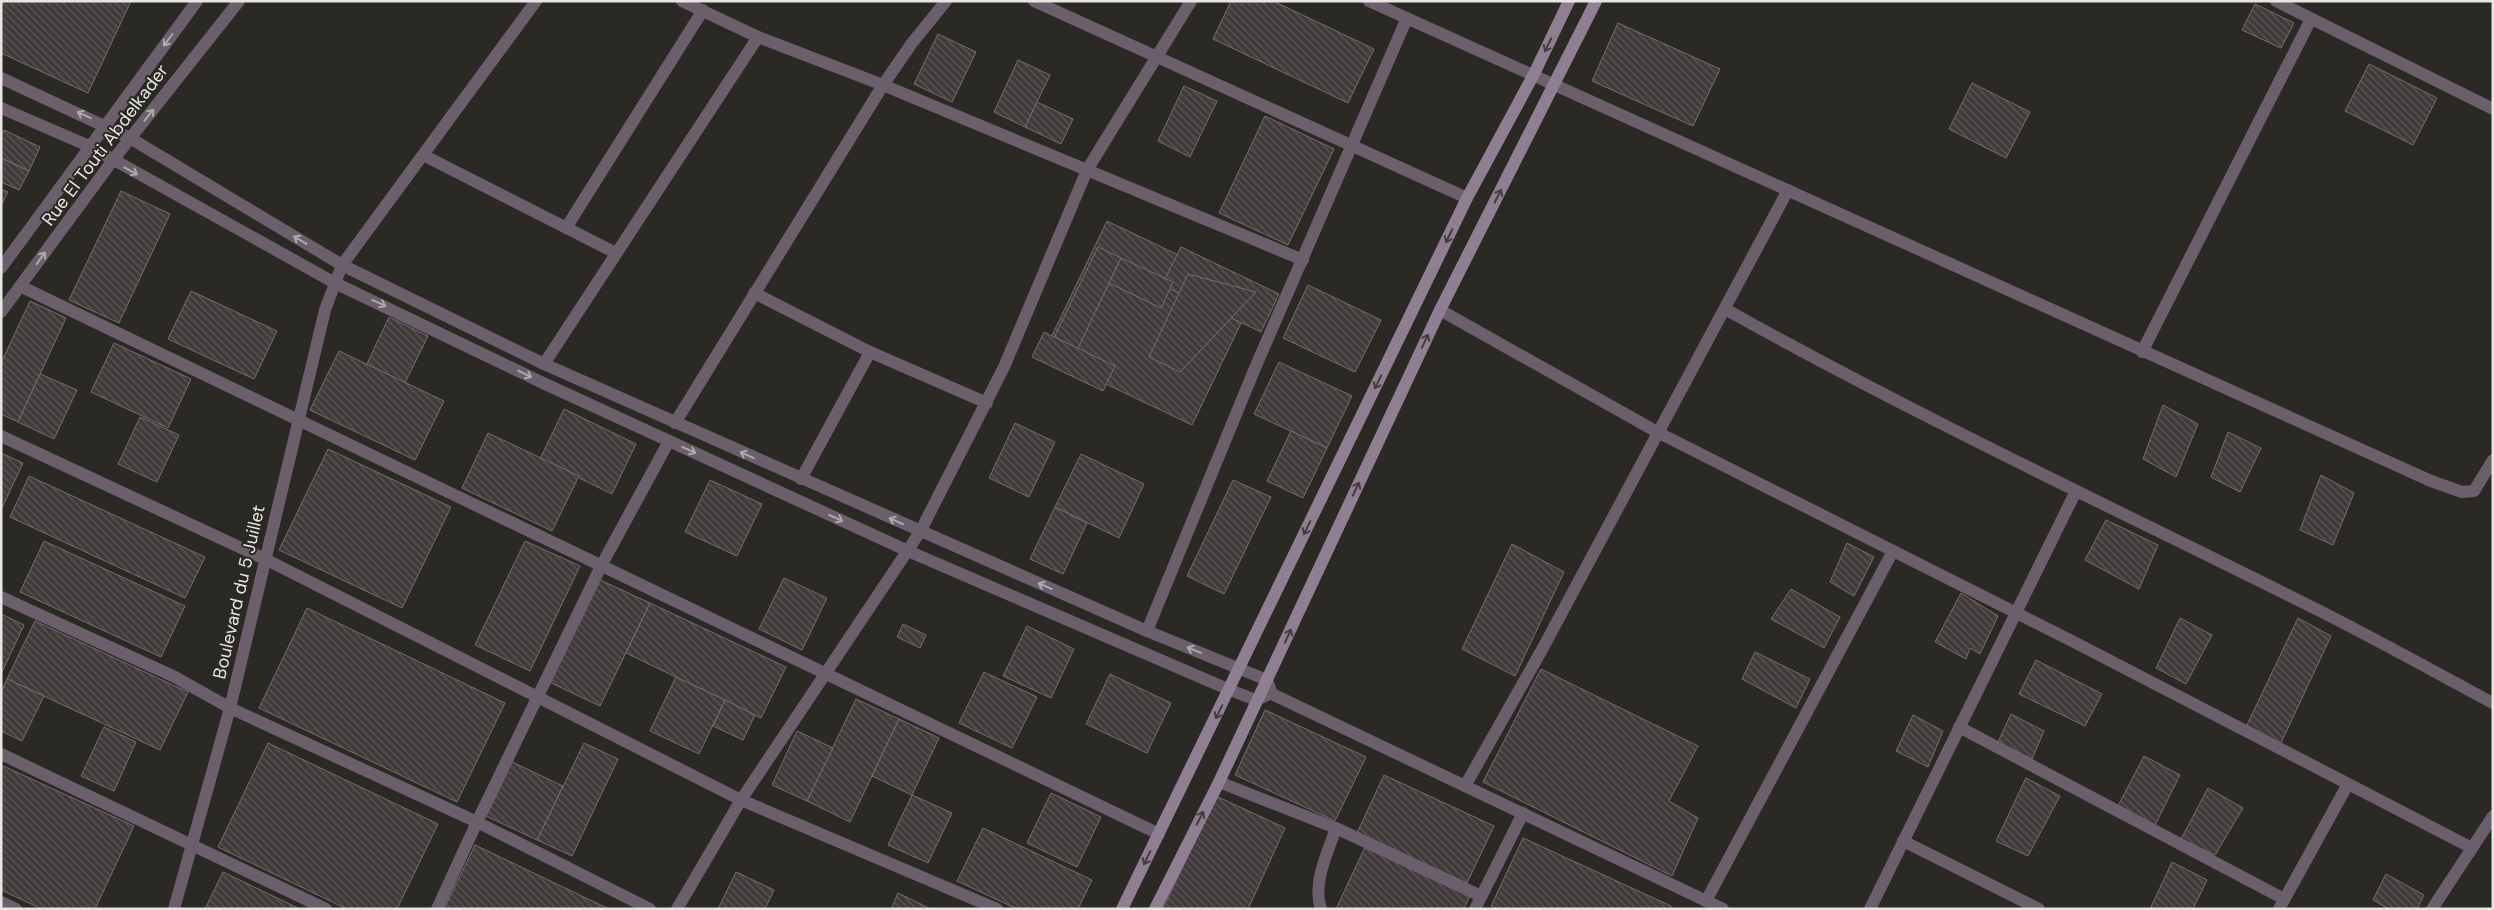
<svg xmlns="http://www.w3.org/2000/svg" width="2494" height="910" viewBox="0 0 2494 910" font-family="'DM Sans',sans-serif">
	<style>
		.building { fill: url(#building-back-hatch); stroke: #756e6d }
		.lines { fill: none; stroke-linecap: round; stroke-linejoin: round }
		.minor { stroke: #6b5f6c; stroke-width: 12 }
		.tertiary { stroke: #6b5f6c; stroke-width: 12 }
		.secondary { stroke: #907e92; stroke-width: 12 }
		.oneway { stroke: #afa9ad }
		.oneway2 { stroke: #443e40 }
		.labels { text-anchor: middle; dominant-baseline: central; stroke-width: 4; stroke-linejoin: round; paint-order: stroke }
		.street-label { font-size: 18px; fill: #e7e6e3; stroke: #2b2924 }
	</style>
	<defs>
		<pattern id="building-back-hatch" width="6" height="6" patternUnits="userSpaceOnUse" patternTransform="scale(1.25)"><rect width="6" height="6" fill="#413a3a"/><path d="M-1 5l2 2M0 0l6 6M5-1l2 2" fill="none" stroke="#5c5656"/></pattern>
	</defs>
	<rect width="100%" height="100%" fill="#2b2924"/>
	<g class="building">
		<polygon points="1,1 131,1 88,93 1,53"/>
		<polygon points="1231,1 1273,1 1374,49 1348,103 1213,39"/>
		<polygon points="2255,4 2294,23 2281,48 2242,30"/>
		<polygon points="1618,23 1720,69 1693,126 1592,81"/>
		<polygon points="938,34 976,52 952,102 914,84"/>
		<polygon points="1018,60 1050,75 1025,127 994,112"/>
		<polygon points="2369,64 2437,98 2413,145 2345,111"/>
		<polygon points="1972,83 2030,112 2006,158 1949,129"/>
		<polygon points="1184,86 1217,101 1190,157 1158,141"/>
		<polygon points="1037,102 1073,119 1061,144 1025,127"/>
		<polygon points="1265,116 1334,149 1288,245 1219,213"/>
		<polygon points="4,130 40,147 29,171 1,158 1,135"/>
		<polygon points="1,158 29,171 19,190 1,182"/>
		<polygon points="1,189 8,192 1,206"/>
		<polygon points="121,191 170,214 119,323 69,300"/>
		<polygon points="1107,221 1256,292 1192,425 1043,354"/>
		<polygon points="1098,247 1121,258 1071,363 1047,352"/>
		<polygon points="1181,247 1279,294 1261,332 1162,285"/>
		<polygon points="1121,258 1173,282 1161,308 1109,283"/>
		<polygon points="1188,274 1256,292 1180,372 1149,357"/>
		<polygon points="1308,285 1381,320 1355,372 1283,338"/>
		<polygon points="191,291 277,331 254,379 168,339"/>
		<polygon points="30,301 66,318 18,422 1,414 1,363"/>
		<polygon points="389,317 428,336 403,387 365,368"/>
		<polygon points="1044,332 1115,366 1103,391 1032,357"/>
		<polygon points="114,343 191,379 168,428 91,392"/>
		<polygon points="339,351 444,401 415,460 310,410"/>
		<polygon points="1279,362 1352,396 1327,448 1254,414"/>
		<polygon points="40,374 77,390 54,439 18,422"/>
		<polygon points="2163,405 2198,424 2176,477 2143,459"/>
		<polygon points="564,409 636,444 612,494 540,459"/>
		<polygon points="140,417 179,435 157,482 118,464"/>
		<polygon points="1015,423 1055,442 1029,497 989,478"/>
		<polygon points="1291,431 1327,448 1303,498 1267,481"/>
		<polygon points="2228,432 2261,448 2240,492 2211,477"/>
		<polygon points="488,433 579,476 552,531 462,488"/>
		<polygon points="328,449 451,507 402,608 279,550"/>
		<polygon points="1,453 23,463 1,510"/>
		<polygon points="1081,454 1144,484 1119,538 1055,507"/>
		<polygon points="2321,475 2354,493 2333,545 2300,530"/>
		<polygon points="29,476 205,557 185,598 10,517"/>
		<polygon points="710,480 762,504 737,556 685,532"/>
		<polygon points="1233,480 1271,497 1224,594 1187,576"/>
		<polygon points="1055,507 1087,523 1063,574 1030,559"/>
		<polygon points="2106,520 2158,545 2139,589 2085,560"/>
		<polygon points="44,541 185,606 161,657 20,592"/>
		<polygon points="525,541 580,566 530,671 475,645"/>
		<polygon points="1847,543 1874,557 1854,596 1830,582"/>
		<polygon points="1512,544 1564,572 1515,676 1462,649"/>
		<polygon points="784,578 827,598 802,650 759,629"/>
		<polygon points="598,579 650,603 600,706 549,682"/>
		<polygon points="1791,589 1840,617 1824,648 1771,619"/>
		<polygon points="1961,593 1998,616 1980,654 1970,648 1966,659 1935,642"/>
		<polygon points="650,603 786,667 761,718 626,653"/>
		<polygon points="307,608 505,703 457,802 259,708"/>
		<polygon points="1,614 24,625 1,674"/>
		<polygon points="2180,618 2212,635 2186,684 2156,668"/>
		<polygon points="2298,618 2331,636 2280,745 2246,727"/>
		<polygon points="35,621 188,692 160,750 7,679"/>
		<polygon points="903,624 926,635 920,648 897,637"/>
		<polygon points="1027,626 1074,649 1051,698 1003,676"/>
		<polygon points="1755,652 1810,679 1796,708 1742,679"/>
		<polygon points="2036,660 2102,694 2085,726 2019,694"/>
		<polygon points="1541,669 1698,746 1669,801 1698,818 1672,876 1483,782"/>
		<polygon points="984,672 1037,697 1012,748 959,723"/>
		<polygon points="1110,674 1171,703 1147,753 1086,724"/>
		<polygon points="676,677 725,700 699,754 650,731"/>
		<polygon points="7,679 44,696 22,741 1,731 1,692"/>
		<polygon points="856,699 899,719 850,822 807,801"/>
		<polygon points="725,700 755,715 743,740 713,726"/>
		<polygon points="1265,710 1366,757 1335,821 1235,775"/>
		<polygon points="2011,714 2044,731 2032,759 1998,742"/>
		<polygon points="1913,715 1943,731 1928,767 1896,751"/>
		<polygon points="899,719 939,738 912,795 872,776"/>
		<polygon points="104,727 136,742 114,791 81,776"/>
		<polygon points="797,731 833,748 807,801 772,785"/>
		<polygon points="268,743 438,824 397,909 347,909 218,847"/>
		<polygon points="584,743 618,759 572,856 537,840"/>
		<polygon points="2144,756 2180,775 2155,825 2118,806"/>
		<polygon points="512,762 563,786 537,840 486,816"/>
		<polygon points="1,765 134,826 95,909 42,909 1,890"/>
		<polygon points="1384,775 1494,826 1467,883 1357,833"/>
		<polygon points="2026,778 2060,796 2028,856 1996,841"/>
		<polygon points="2208,788 2243,808 2215,855 2181,839"/>
		<polygon points="1051,793 1101,817 1077,867 1027,843"/>
		<polygon points="912,795 952,813 928,863 888,845"/>
		<polygon points="1216,796 1285,828 1248,909 1163,909"/>
		<polygon points="983,828 1092,880 1078,909 1017,909 957,881"/>
		<polygon points="1523,838 1671,906 1670,909 1498,909 1491,906"/>
		<polygon points="475,845 609,909 444,909"/>
		<polygon points="1365,847 1470,895 1464,909 1336,909"/>
		<polygon points="2172,862 2207,880 2193,909 2150,909"/>
		<polygon points="223,872 300,909 205,909"/>
		<polygon points="736,872 774,890 765,909 718,909"/>
		<polygon points="2386,874 2424,895 2417,909 2389,909 2373,900"/>
		<polygon points="898,893 931,909 891,909"/>
	</g>
	<g class="lines">
		<g class="minor">
			<polyline points="682,1 758,37 883,85 1303,260"/>
			<polyline points="1034,1 1467,198"/>
			<path d="M1369,1c355,157 707,321 1062,480l31,11 12,-1 19,-31"/>
			<polyline points="2276,1 2493,109"/>
			<polyline points="423,155 616,253"/>
			<polyline points="566,228 703,10"/>
			<path d="M20,286c379,184 761,363 1139,548"/>
			<polyline points="754,293 870,352 801,479"/>
			<path d="M1725,309c195,109 399,204 599,304 57,29 113,60 169,90"/>
			<polyline points="1440,310 1659,433 2072,641 2472,848"/>
			<polyline points="870,352 987,403"/>
			<polyline points="2142,352 2311,19"/>
			<polyline points="544,364 758,37"/>
			<polyline points="675,423 883,85 912,43 946,1"/>
			<polyline points="1,436 265,559 741,800 997,909"/>
			<polyline points="1,597 175,677 230,708 477,822 650,909"/>
			<polyline points="1147,631 1255,368 1407,18"/>
			<polyline points="1959,727 2284,899"/>
			<polyline points="1,754 326,909"/>
			<polyline points="1219,782 1338,829 1481,896"/>
			<polyline points="1465,786 1544,646 1788,190"/>
			<polyline points="1903,841 2039,909"/>
			<polyline points="1706,901 1893,551"/>
			<polyline points="1,902 16,909"/>
			<polyline points="174,909 230,708 325,310 342,265 536,1"/>
			<polyline points="437,909 477,822 601,566 669,441"/>
			<polyline points="677,909 741,800 920,532 1004,367 1087,170 1191,1"/>
			<path d="M1321,909c-9,-26 7,-57 15,-81"/>
			<polyline points="1475,909 1523,813"/>
			<polyline points="1870,909 2076,491"/>
			<polyline points="2279,909 2348,784"/>
			<polyline points="2432,909 2493,816"/>
		</g>
		<g class="tertiary">
			<polyline points="1,78 130,138 342,265 544,364 1147,631 1267,680 1272,694 1723,909"/>
			<polyline points="1,108 89,146 335,283 543,383 908,551 1230,690 1256,700 1267,695"/>
			<polyline points="1,268 197,1"/>
			<polyline points="1,312 113,160 239,1"/>
		</g>
		<g class="secondary">
			<polyline points="1122,909 1467,198 1534,74 1569,1"/>
			<polyline points="1155,909 1219,782 1440,310 1596,1"/>
		</g>
	</g>
	<defs><path id="oneway-shaft" d="M-6 0H5M1.5-3L5.5 0L1.5 3" fill="none" stroke-width="1.6" stroke-linecap="round" stroke-linejoin="round" transform="scale(1.25)"/></defs>
	<g class="oneway">
		<use href="#oneway-shaft" transform="translate(168 40) rotate(127)"/>
		<use href="#oneway-shaft" transform="translate(84 115) rotate(-155)"/>
		<use href="#oneway-shaft" transform="translate(149 115) rotate(-51)"/>
		<use href="#oneway-shaft" transform="translate(131 171) rotate(29)"/>
		<use href="#oneway-shaft" transform="translate(300 240) rotate(-149)"/>
		<use href="#oneway-shaft" transform="translate(41 258) rotate(-54)"/>
		<use href="#oneway-shaft" transform="translate(379 303) rotate(25)"/>
		<use href="#oneway-shaft" transform="translate(525 374) rotate(27)"/>
		<use href="#oneway-shaft" transform="translate(689 450) rotate(25)"/>
		<use href="#oneway-shaft" transform="translate(747 455) rotate(-156)"/>
		<use href="#oneway-shaft" transform="translate(836 518) rotate(25)"/>
		<use href="#oneway-shaft" transform="translate(896 521) rotate(-156)"/>
		<use href="#oneway-shaft" transform="translate(1045 586) rotate(-156)"/>
		<use href="#oneway-shaft" transform="translate(1194 650) rotate(-158)"/>
	</g>
	<g class="oneway2">
		<use href="#oneway-shaft" transform="translate(1548 45) rotate(116)"/>
		<use href="#oneway-shaft" transform="translate(1498 196) rotate(-63)"/>
		<use href="#oneway-shaft" transform="translate(1449 236) rotate(116)"/>
		<use href="#oneway-shaft" transform="translate(1425 341) rotate(-65)"/>
		<use href="#oneway-shaft" transform="translate(1378 382) rotate(116)"/>
		<use href="#oneway-shaft" transform="translate(1356 489) rotate(-65)"/>
		<use href="#oneway-shaft" transform="translate(1307 528) rotate(116)"/>
		<use href="#oneway-shaft" transform="translate(1288 636) rotate(-65)"/>
		<use href="#oneway-shaft" transform="translate(1219 712) rotate(116)"/>
		<use href="#oneway-shaft" transform="translate(1200 818) rotate(-63)"/>
		<use href="#oneway-shaft" transform="translate(1147 858) rotate(116)"/>
	</g>
	<g class="labels">
		<g class="street-label">
			<text transform="translate(105 145) rotate(-53)">Rue El Touti Abdelkader</text>
			<text transform="translate(239 592) rotate(-77)">Boulevard du 5 Juillet</text>
		</g>
	</g>
	<rect width="2494" height="910" fill="none" stroke="#e7e6e3" stroke-width="5"/>
</svg>
